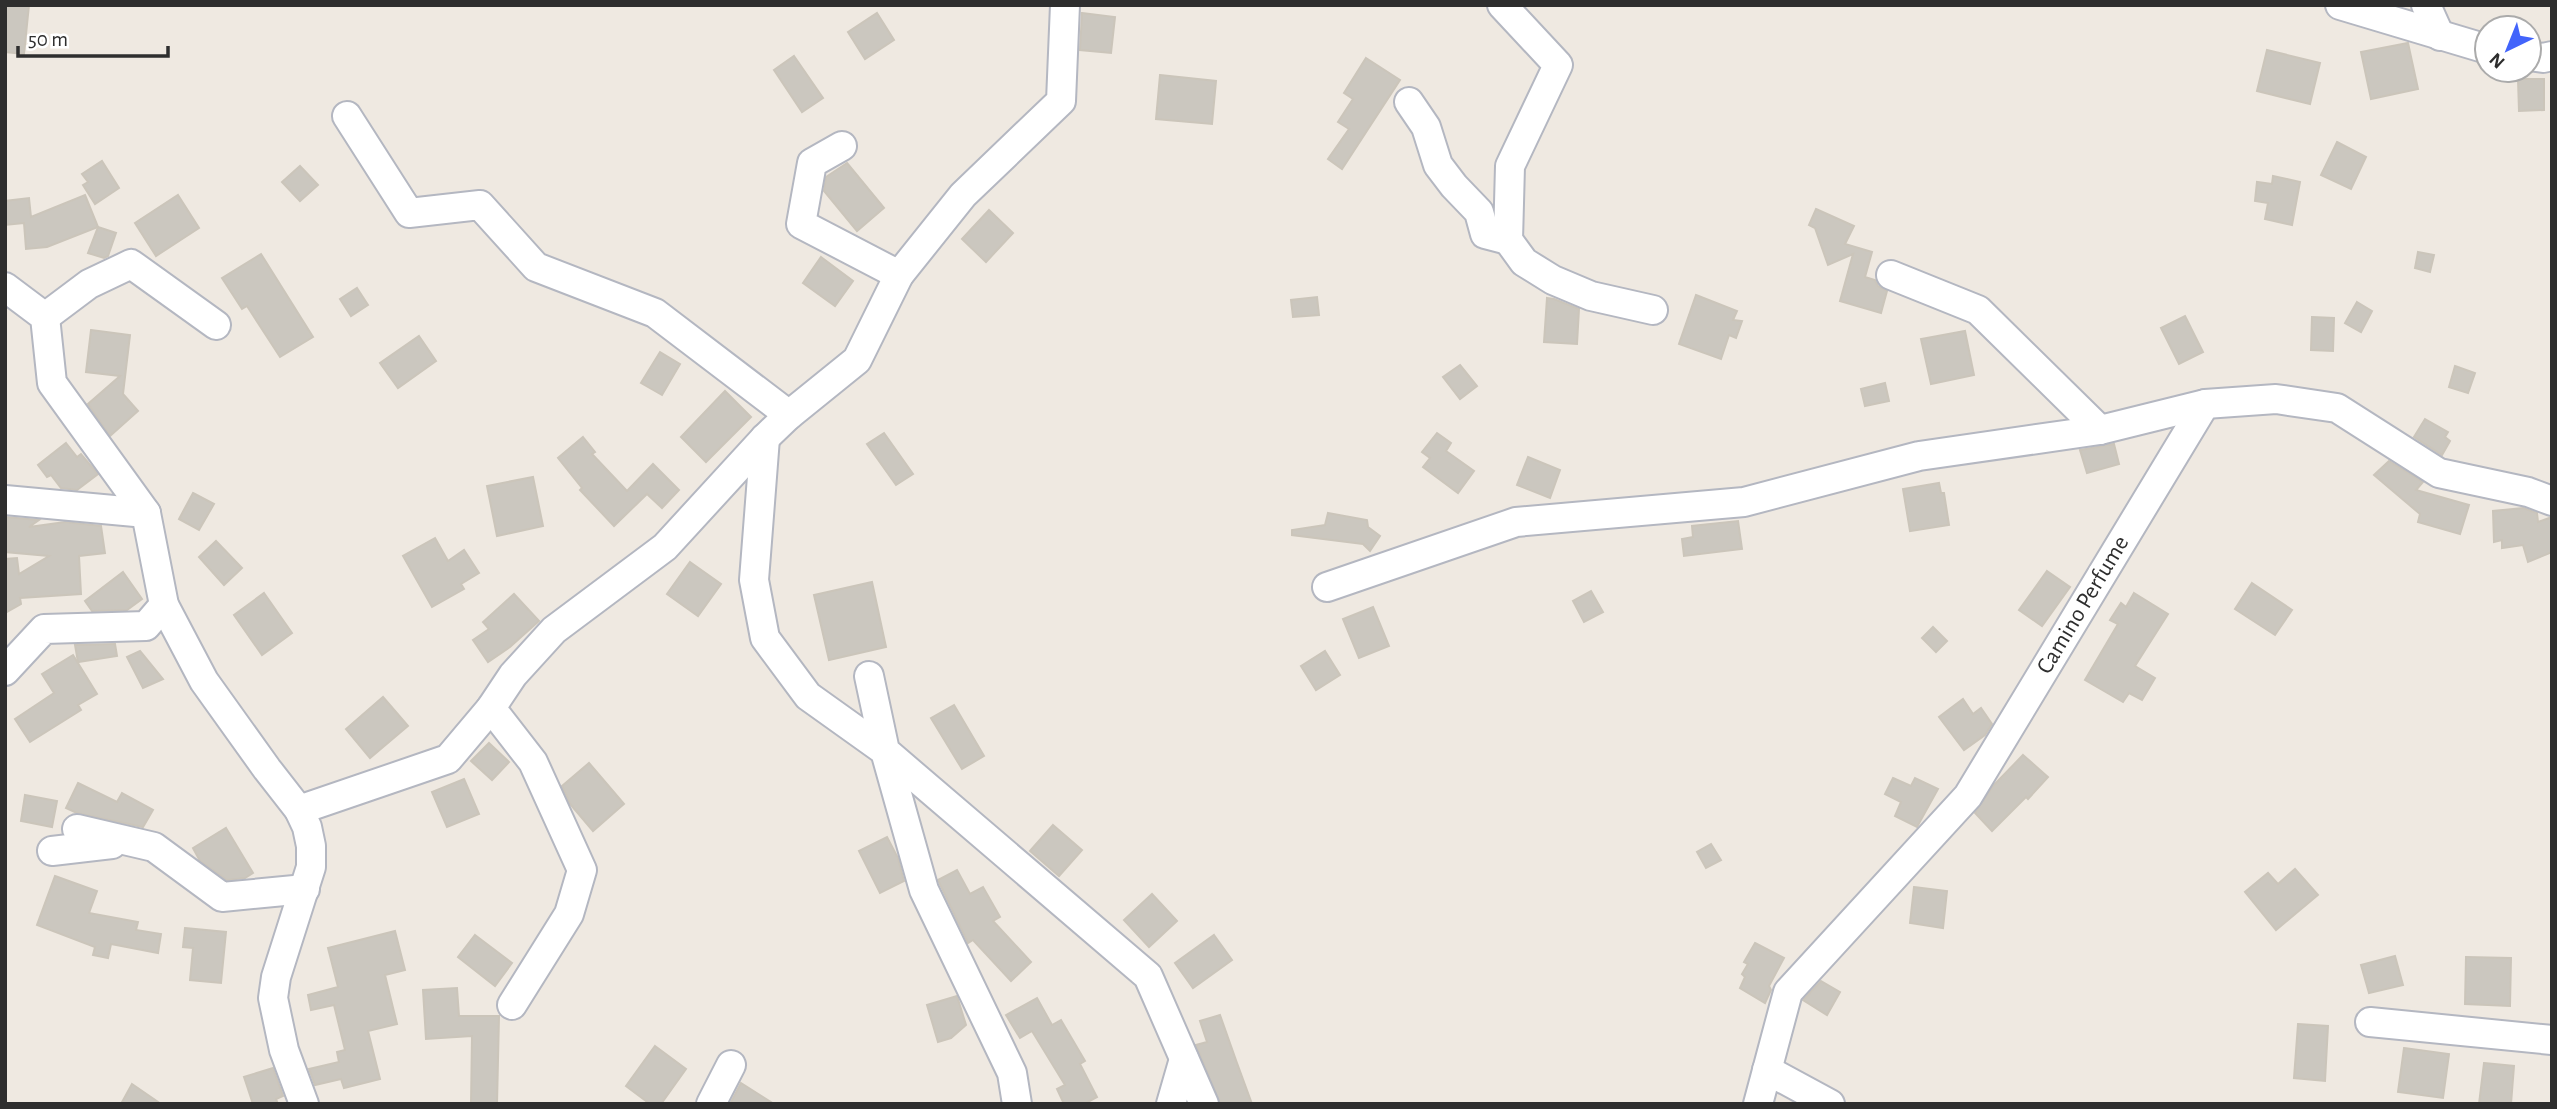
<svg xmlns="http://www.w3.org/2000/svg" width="2557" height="1109" viewBox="0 0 2557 1109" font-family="'Alegreya Sans',sans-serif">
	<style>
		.building { fill: #cbc7bf; stroke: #cbc5ba; stroke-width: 2 }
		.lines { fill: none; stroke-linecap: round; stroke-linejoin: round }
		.minor-casing { stroke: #b4b7c1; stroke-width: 32 }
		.minor { stroke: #fff; stroke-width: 28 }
		.labels { text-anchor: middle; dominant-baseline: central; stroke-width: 7; stroke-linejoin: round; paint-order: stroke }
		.street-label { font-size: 24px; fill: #2e2e2e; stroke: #fff }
	</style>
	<rect width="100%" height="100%" fill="#efe9e1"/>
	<g class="building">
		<polygon points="5,5 29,5 24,54 5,52"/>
		<polygon points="877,13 894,40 865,59 848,32"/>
		<polygon points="1082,13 1115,17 1111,53 1080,50"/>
		<polygon points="2408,43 2418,89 2371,99 2361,52"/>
		<polygon points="2267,50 2320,63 2310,104 2257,91"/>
		<polygon points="794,56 823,98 802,112 774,70"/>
		<polygon points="1366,58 1400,80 1342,169 1328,159 1349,129 1338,122 1353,99 1344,93"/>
		<polygon points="1160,75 1216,81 1212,124 1156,119"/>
		<polygon points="2518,79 2544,79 2544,110 2519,111"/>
		<polygon points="2337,142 2366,157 2351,189 2321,175"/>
		<polygon points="102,161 119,188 95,204 83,185 88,182 82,174"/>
		<polygon points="847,163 884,208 857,231 824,191 826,177"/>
		<polygon points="300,166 318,185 300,201 282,182"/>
		<polygon points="2273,176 2300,182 2292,225 2265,219 2268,203 2255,201 2257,182 2272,184"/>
		<polygon points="85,195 98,227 47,247 26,249 24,223 5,225 5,201 29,198 31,217"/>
		<polygon points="178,195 199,228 156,256 135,223"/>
		<polygon points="1816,209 1854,226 1845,244 1872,252 1865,277 1875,280 1878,286 1887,291 1881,313 1840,301 1853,254 1828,265 1815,228 1809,225"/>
		<polygon points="989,210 1013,233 986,262 962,239"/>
		<polygon points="98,227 116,233 108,256 104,258 88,253"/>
		<polygon points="2418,252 2434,255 2430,272 2415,268"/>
		<polygon points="261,254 313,337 280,357 247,306 242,309 222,278"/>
		<polygon points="821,257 853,281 835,306 803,283"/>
		<polygon points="357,288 368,305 351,316 340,299"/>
		<polygon points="1696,295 1737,311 1733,320 1742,321 1736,338 1729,335 1721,359 1679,344"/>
		<polygon points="1317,297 1319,315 1293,317 1291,300"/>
		<polygon points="1547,298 1554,299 1579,309 1577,344 1544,342"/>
		<polygon points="2357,302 2372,311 2361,332 2345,323"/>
		<polygon points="2185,316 2203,352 2179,364 2161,328"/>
		<polygon points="2312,317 2334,318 2333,351 2311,350"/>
		<polygon points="91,330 130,335 123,394 138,411 110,436 88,404 120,376 86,372"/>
		<polygon points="1965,331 1974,375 1931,384 1921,339"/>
		<polygon points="419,336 436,361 398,388 380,363"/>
		<polygon points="660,352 680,364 662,395 641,383"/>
		<polygon points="1460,365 1477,386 1460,399 1443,377"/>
		<polygon points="2455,366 2475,373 2468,393 2449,387"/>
		<polygon points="1885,383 1889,401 1865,406 1861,389"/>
		<polygon points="725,391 751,417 706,462 681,437"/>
		<polygon points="2425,419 2448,432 2445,437 2450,441 2442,455 2414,437"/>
		<polygon points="884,433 913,474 896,485 867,444"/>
		<polygon points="1437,433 1451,443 1446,451 1474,471 1458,493 1423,467 1430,458 1422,452"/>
		<polygon points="583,437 595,452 592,454 627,491 653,464 679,490 662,508 647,494 614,526 580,490 582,488 558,458"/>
		<polygon points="66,443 77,457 81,454 98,474 77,490 61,488 51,475 47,477 38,465"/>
		<polygon points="2114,444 2119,464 2087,473 2080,450"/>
		<polygon points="1528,457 1560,470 1550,498 1517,485"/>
		<polygon points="2389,461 2423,482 2416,490 2469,505 2460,534 2418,522 2420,514 2374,475"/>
		<polygon points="533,477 543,526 497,536 487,486"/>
		<polygon points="1939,483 1941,493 1944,493 1949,525 1910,531 1903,489"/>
		<polygon points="193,493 214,504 199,530 179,519"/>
		<polygon points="2523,508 2537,513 2538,522 2552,517 2552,552 2528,562 2523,545 2502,548 2502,540 2494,542 2493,511"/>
		<polygon points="1328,513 1367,520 1368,527 1380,536 1370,551 1363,544 1292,535 1292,530 1325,525"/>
		<polygon points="5,517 39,520 29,527 65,522 101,526 105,553 79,556 81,594 20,598 21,604 5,613 5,559 17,558 19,574 49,556 5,552"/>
		<polygon points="1738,521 1742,549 1684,556 1682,539 1693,537 1692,526"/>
		<polygon points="435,538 448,561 464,550 479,573 461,584 464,589 432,607 403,556"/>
		<polygon points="216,541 242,568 224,585 199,557"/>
		<polygon points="690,562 721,584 698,616 667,594"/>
		<polygon points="2047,571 2070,587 2042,626 2019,610"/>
		<polygon points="123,572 142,599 127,610 92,611 85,601"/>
		<polygon points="872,582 886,647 829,660 814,595"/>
		<polygon points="2252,583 2292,610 2275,635 2235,609"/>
		<polygon points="1591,591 1603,612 1584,622 1573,601"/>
		<polygon points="264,593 292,633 262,655 234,615"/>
		<polygon points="2134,593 2168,614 2135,666 2155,678 2142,700 2129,693 2123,702 2085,680 2118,624 2110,620 2121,603 2126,607"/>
		<polygon points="514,594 539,621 510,647 488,662 473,640 489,629 483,622"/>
		<polygon points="1373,607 1389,646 1359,658 1343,619"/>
		<polygon points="1933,627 1947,641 1936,652 1922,638"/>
		<polygon points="115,644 117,656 78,662 75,645"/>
		<polygon points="140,651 163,679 143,688 127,657"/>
		<polygon points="1325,651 1340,675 1316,690 1301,666"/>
		<polygon points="73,655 97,694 78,705 81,710 30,742 15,719 54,693 42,674"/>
		<polygon points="383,697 408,726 370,758 346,729"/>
		<polygon points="1963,699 1973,714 1981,708 1992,724 1985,735 1964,750 1939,717"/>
		<polygon points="954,705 984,756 962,769 931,718"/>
		<polygon points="489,743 509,762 492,780 471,761"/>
		<polygon points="2023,755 2048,777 2028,799 2026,797 1992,831 1975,813 1993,786"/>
		<polygon points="589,763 624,804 593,831 570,804 562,786"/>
		<polygon points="1893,778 1911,786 1915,778 1938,789 1917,827 1895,816 1901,802 1885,794"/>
		<polygon points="464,779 479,814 447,827 432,792"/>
		<polygon points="78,783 117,802 122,793 153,810 143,827 77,813 66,808"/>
		<polygon points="25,795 57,801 52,827 21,821"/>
		<polygon points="1053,825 1082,850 1059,876 1030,851"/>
		<polygon points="226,828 253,873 245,878 227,880 200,861 193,848"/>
		<polygon points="887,837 898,858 904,881 880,893 859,851"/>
		<polygon points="1711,844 1721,860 1706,868 1697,852"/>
		<polygon points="2295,869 2318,895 2276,930 2245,892 2268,873 2278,884"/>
		<polygon points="957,870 970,894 983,887 1000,917 993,921 1031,962 1011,981 973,940 968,943 938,880"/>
		<polygon points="55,876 97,891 89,913 138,922 136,930 161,934 158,953 111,944 108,958 93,955 95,947 37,925"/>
		<polygon points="1914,887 1947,891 1943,928 1910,923"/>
		<polygon points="1152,894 1177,921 1149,947 1124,920"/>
		<polygon points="185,928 226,932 221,983 190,980 193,948 183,947"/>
		<polygon points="395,931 405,970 385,975 397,1024 368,1031 380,1079 344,1088 341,1079 315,1085 309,1069 339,1062 337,1052 345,1050 334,1005 311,1010 308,995 338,987 328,948"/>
		<polygon points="475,935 512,963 495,986 458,957"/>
		<polygon points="1214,935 1232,960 1193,988 1175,963"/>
		<polygon points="1755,943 1784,958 1769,986 1771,990 1765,1003 1740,988 1745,977 1742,974 1748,964 1744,962"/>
		<polygon points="2395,956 2403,985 2369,993 2361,965"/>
		<polygon points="2466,957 2511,958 2510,1006 2465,1004"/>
		<polygon points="1821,981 1840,992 1827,1015 1803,1000"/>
		<polygon points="457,988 459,1016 499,1016 497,1104 471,1104 472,1036 426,1039 423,990"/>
		<polygon points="957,996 966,1025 951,1038 938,1042 927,1005"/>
		<polygon points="1037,998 1052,1025 1061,1020 1085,1061 1080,1064 1097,1097 1084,1104 1064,1104 1057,1089 1065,1085 1032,1031 1020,1038 1006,1015"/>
		<polygon points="1220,1015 1237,1063 1252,1104 1220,1104 1196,1045 1207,1042 1200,1021"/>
		<polygon points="2298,1024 2328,1026 2325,1081 2294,1078"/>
		<polygon points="655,1046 686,1069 661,1104 650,1104 626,1086"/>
		<polygon points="2404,1048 2449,1054 2443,1098 2398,1092"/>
		<polygon points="2484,1063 2514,1066 2511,1104 2479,1104"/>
		<polygon points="273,1068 283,1096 276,1099 278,1104 253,1104 244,1077"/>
		<polygon points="741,1083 774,1104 730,1104"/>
		<polygon points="132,1084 161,1104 121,1104"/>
	</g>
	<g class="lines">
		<defs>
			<g id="minor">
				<polyline points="1502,5 1558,65 1510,166 1508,240 1524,262 1553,280 1591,296 1653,310"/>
				<polyline points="2340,5 2487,49"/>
				<polyline points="2426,5 2440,36"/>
				<polyline points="2529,56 2543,58 2552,56"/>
				<polyline points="1409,102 1426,127 1438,165 1454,186 1479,212 1485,234 1508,240"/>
				<polyline points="347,116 409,213 480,205 536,267 655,313 789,415"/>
				<polyline points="842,146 812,163 801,224 899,275"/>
				<polyline points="1891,275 1978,310 2100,430"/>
				<polyline points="5,287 45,317 52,383 146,513 164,605 204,681 267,769 299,810 307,827 311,846 311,867 276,977 273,998 284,1050 304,1104"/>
				<polyline points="45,317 89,284 131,264 216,325"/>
				<polyline points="765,438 754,580 765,638 808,696 885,751 924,890 1012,1073 1017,1104"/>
				<polyline points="5,500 146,513"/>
				<polyline points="1327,587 1516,522 1744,502 1919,456 2100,430 2205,404 2276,399 2337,408 2439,473 2528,492 2552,501"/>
				<polyline points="5,671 44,629 146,626 164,605"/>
				<polyline points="869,676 885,751 1148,976 1204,1104"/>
				<polyline points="491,708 533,762 582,870 569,914 512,1005"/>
				<polyline points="299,810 448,759 491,708 513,675 554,630 665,547 765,438 789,415 857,360 899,275 963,195 1061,101 1065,5"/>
				<polyline points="77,829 154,847 222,897 305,889"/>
				<polyline points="52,851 112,844"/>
				<polyline points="2370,1022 2552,1040"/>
				<polyline points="1767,1070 1830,1104"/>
				<polyline points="711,1104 731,1065"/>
				<polyline points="1171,1104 1184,1059"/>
				<polyline points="1758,1104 1788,992 1968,796 2205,404"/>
			</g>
		</defs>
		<use href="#minor" class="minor-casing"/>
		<use href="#minor" class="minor"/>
	</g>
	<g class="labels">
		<g class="street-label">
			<text transform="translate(2083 605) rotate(-59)">Camino Perfume</text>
		</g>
	</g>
	<rect width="2557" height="1109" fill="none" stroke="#2e2e2e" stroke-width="14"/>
	<g transform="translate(2508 49) rotate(223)"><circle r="33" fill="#ffffff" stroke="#ababab" stroke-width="2"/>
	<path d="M0-5L12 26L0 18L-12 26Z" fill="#4264fb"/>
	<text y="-10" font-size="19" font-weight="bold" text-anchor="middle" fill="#2e2e2e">N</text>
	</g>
	<path d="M18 46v10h150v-10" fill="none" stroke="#2e2e2e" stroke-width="3.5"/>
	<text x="28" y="46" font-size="21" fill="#2e2e2e" stroke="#ffffff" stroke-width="5" paint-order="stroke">50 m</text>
</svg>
